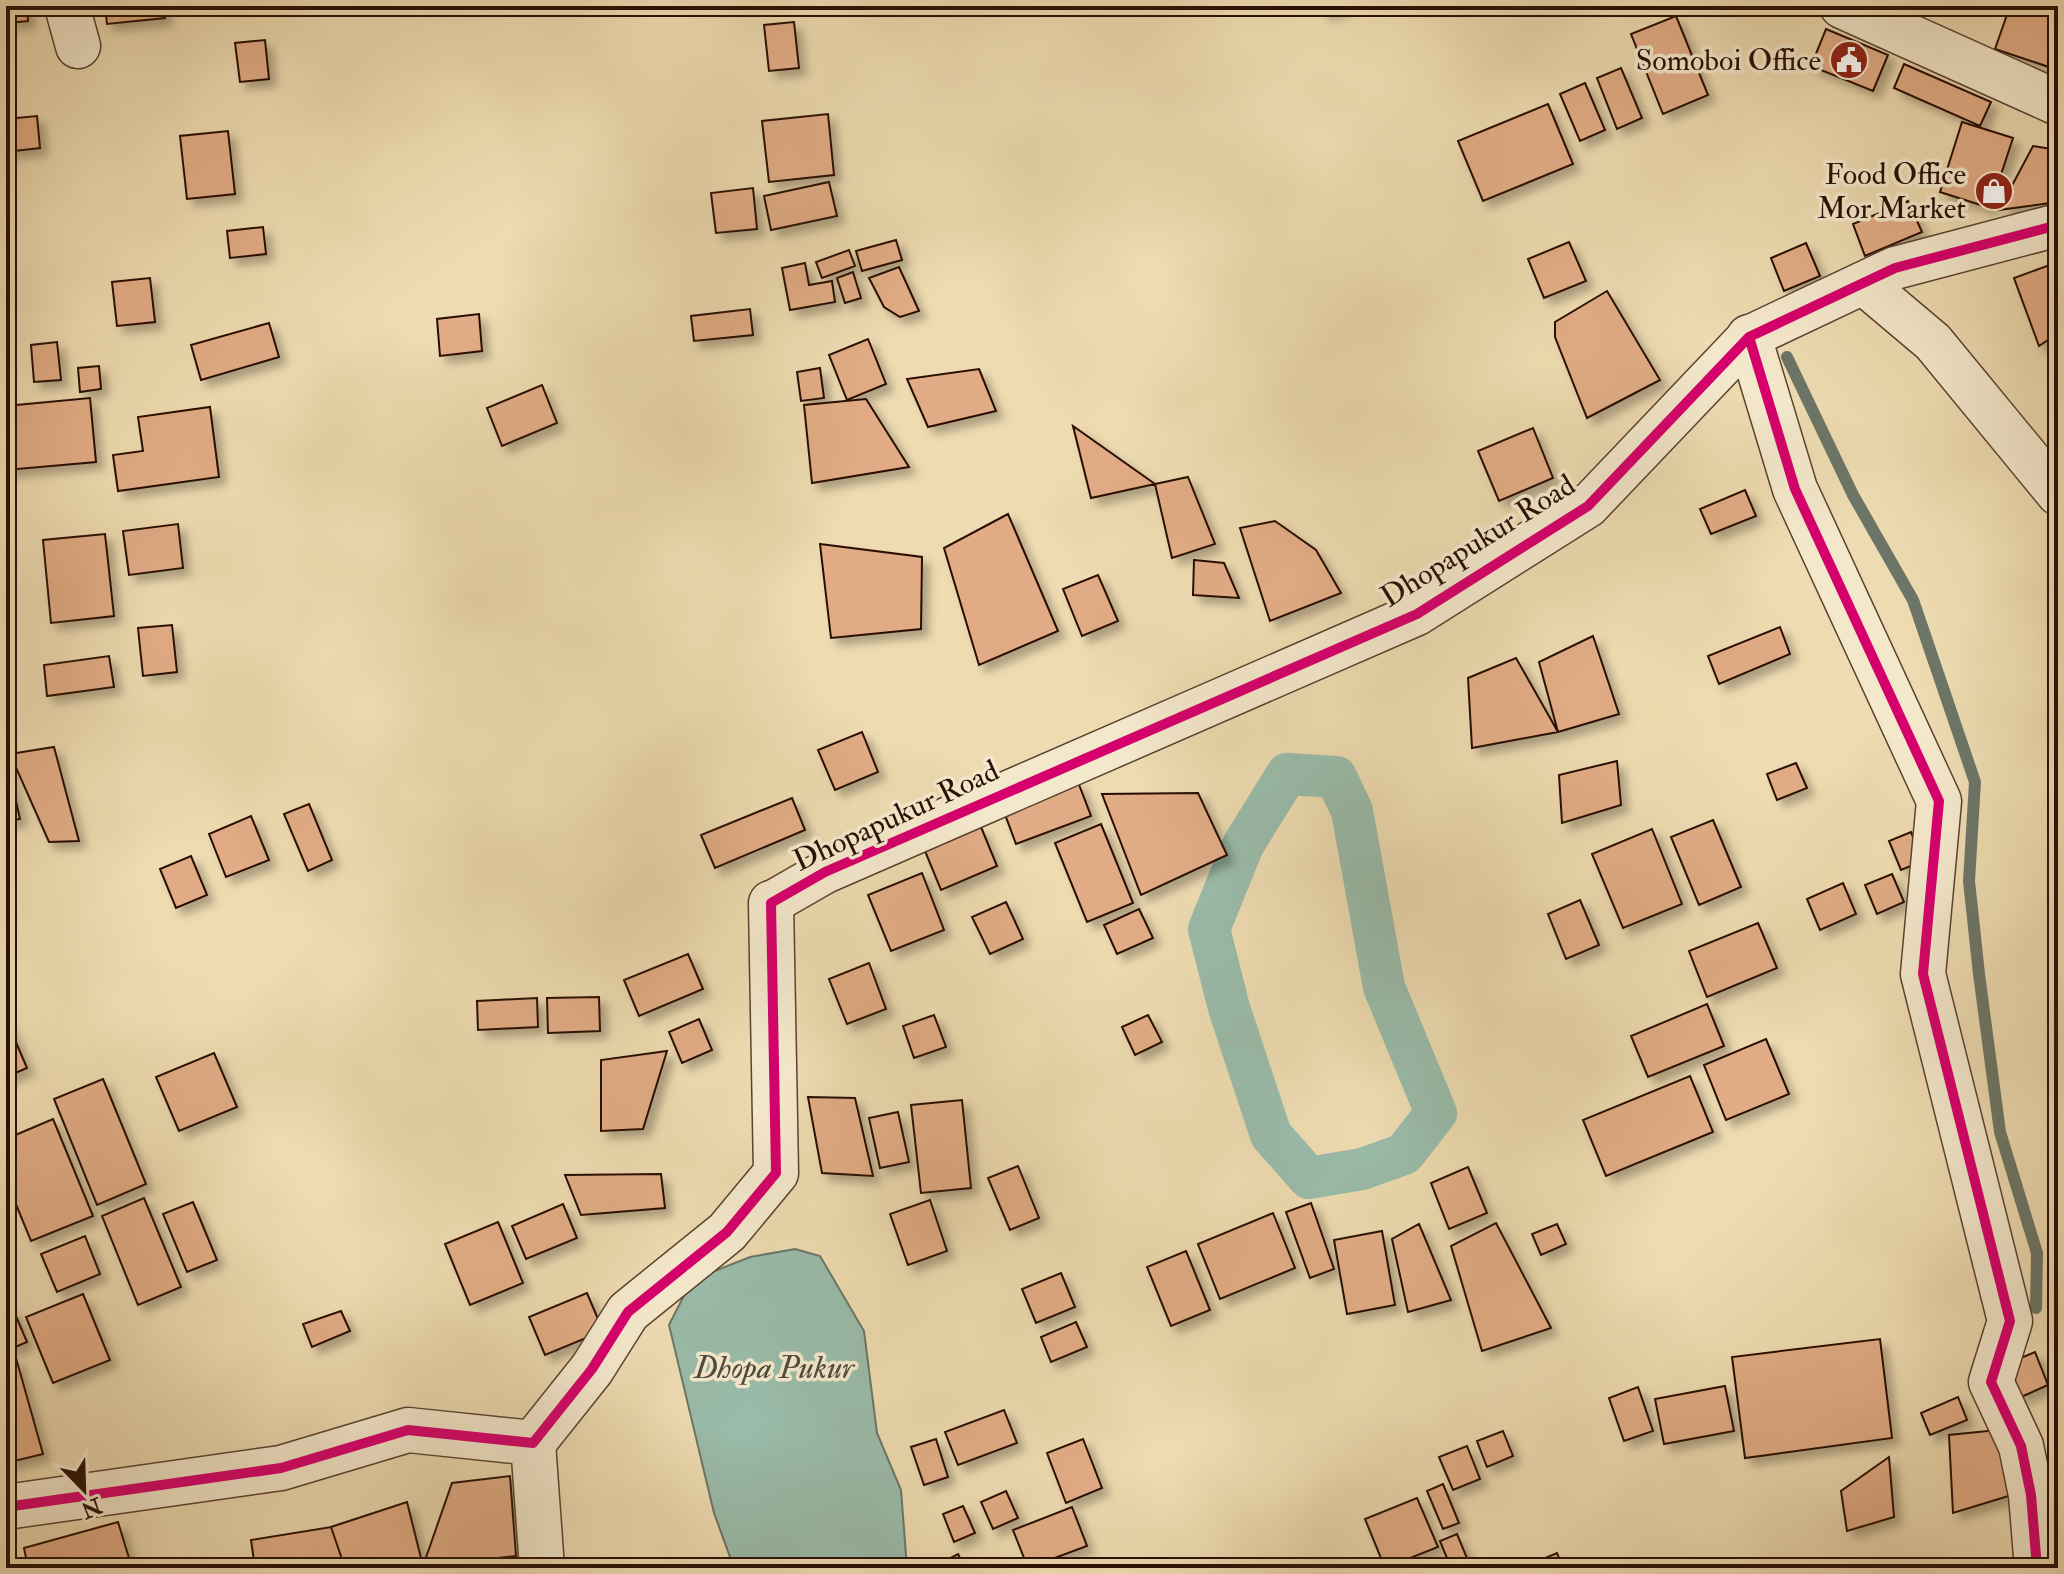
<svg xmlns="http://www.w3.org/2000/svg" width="2064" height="1574" font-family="'IM FELL Double Pica',serif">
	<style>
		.water { fill: #99bba9; stroke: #6c7667; stroke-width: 2 }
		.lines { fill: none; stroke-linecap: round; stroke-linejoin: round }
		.stream { stroke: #6c7667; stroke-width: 12 }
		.canal { stroke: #99bba9; stroke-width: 42 }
		.building { fill: #e1ac85; stroke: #290f05; stroke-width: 2; filter: url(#shadow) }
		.minor-casing { stroke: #5a4230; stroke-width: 45 }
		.tertiary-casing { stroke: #5a4230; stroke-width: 47 }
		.minor { stroke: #f4e8cc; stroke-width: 42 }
		.tertiary { stroke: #f4e8cc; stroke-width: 44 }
		.cycleway-casing { stroke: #f4e8cc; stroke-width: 15 }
		.cycleway { stroke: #d6006c; stroke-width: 10 }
		.labels { text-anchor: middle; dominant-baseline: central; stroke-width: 7; stroke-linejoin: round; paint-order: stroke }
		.poi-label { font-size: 30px; fill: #290f05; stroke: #f4e8cc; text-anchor: end }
		.street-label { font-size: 30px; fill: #290f05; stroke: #f4e8cc }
		.water-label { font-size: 32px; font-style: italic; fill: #504b3e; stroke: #f4e8cc }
	</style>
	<defs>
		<filter id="shadow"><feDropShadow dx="7" dy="7" stdDeviation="4" flood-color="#0004"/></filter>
	</defs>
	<rect width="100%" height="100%" fill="#eedbb1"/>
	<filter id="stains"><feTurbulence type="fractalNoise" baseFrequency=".0025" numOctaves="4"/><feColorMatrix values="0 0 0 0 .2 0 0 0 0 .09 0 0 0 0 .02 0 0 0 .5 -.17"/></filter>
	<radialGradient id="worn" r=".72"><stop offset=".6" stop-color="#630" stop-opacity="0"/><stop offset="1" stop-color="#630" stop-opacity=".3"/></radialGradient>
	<path class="water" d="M795 1249 820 1256 864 1331 877 1433 901 1490 907 1568H734L714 1513 669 1325 692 1280 750 1257Z"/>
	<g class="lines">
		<path class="stream" d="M1787 357 1853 495 1913 600 1975 782 1969 881 1979 974 2000 1132 2037 1253 2036 1308"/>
		<path class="canal" d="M1287 774 1336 777 1352 811 1384 987 1436 1113 1404 1154 1362 1169 1309 1178 1271 1135 1229 1008 1209 929 1243 845Z"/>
	</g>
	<path class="building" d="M6 6H27L28 21 8 23Z
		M105 6H164L165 18 107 24Z
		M1321 6H1346L1324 14Z
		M2010 6H2058V70L1995 49Z
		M1676 16 1708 95 1663 114 1631 34Z
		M794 22 799 68 769 71 764 25Z
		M1826 29 1888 55 1873 91 1811 66Z
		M265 40 269 79 240 82 235 43Z
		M1904 64 1991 102 1980 126 1894 88Z
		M1621 68 1642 118 1617 129 1597 78Z
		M1585 83 1605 130 1580 141 1560 94Z
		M1548 104 1573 164 1483 201 1458 141Z
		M828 114 834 175 769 182 762 121Z
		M37 116 40 148 6 152V119Z
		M1962 122 2013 138 1990 208 1940 192Z
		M228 131 235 194 187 199 180 136Z
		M2033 146 2058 150V202L1999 210Z
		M829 182 837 216 771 230 764 196Z
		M753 188 757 229 716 233 711 193Z
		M1908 201 1922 232 1865 256 1853 224Z
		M263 227 266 254 230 258 227 231Z
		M896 240 902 260 862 271 856 251Z
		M1569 242 1586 281 1544 298 1528 259Z
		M1806 243 1820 276 1784 291 1771 258Z
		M849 250 855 266 822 278 816 262Z
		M2058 262V333L2039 346 2014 278Z
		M805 263 809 285 832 281 835 302 790 310 782 268Z
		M899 267 919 311 900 317 884 307 869 278Z
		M853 272 861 298 845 303 837 278Z
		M150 278 155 322 117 326 112 282Z
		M1607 291 1660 380 1587 418 1555 337V322Z
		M750 309 753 335 694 341 691 316Z
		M479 314 482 351 440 356 437 319Z
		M269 323 279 357 201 380 191 345Z
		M868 339 886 384 847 400 829 355Z
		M57 342 61 380 34 382 31 345Z
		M99 366 101 389 80 392 78 368Z
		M820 368 824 398 801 401 797 372Z
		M979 369 996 411 928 427 907 379Z
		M542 385 557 423 502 446 487 408Z
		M90 398 96 462 6 470V406Z
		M866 399 909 467 812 483 804 405Z
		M210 407 219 477 118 491 113 455 143 451 138 417Z
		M1073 426 1155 484 1091 498Z
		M1533 428 1553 478 1499 501 1478 451Z
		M1188 477 1215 544 1172 558 1155 484Z
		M1745 490 1756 516 1711 534 1700 509Z
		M1008 514 1058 631 979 665 944 548Z
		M1275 521 1316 550 1341 593 1270 621 1240 528Z
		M178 524 183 568 129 575 123 531Z
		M105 534 114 616 51 623 43 540Z
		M820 544 922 557 921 629 831 638Z
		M1194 560 1224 563 1239 598 1193 595Z
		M1098 575 1118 621 1082 636 1063 589Z
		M172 625 177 672 143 676 138 628Z
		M1780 627 1790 654 1719 684 1708 656Z
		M1593 636 1619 714 1558 732 1539 662Z
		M109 656 114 687 47 696 44 665Z
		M1516 658 1558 732 1472 748 1468 678Z
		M862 732 878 772 835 790 818 750Z
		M54 747 79 841 49 842 10 754Z
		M1617 761 1621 805 1562 823 1559 775Z
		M1796 763 1807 788 1777 800 1767 774Z
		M6 764 8 765 20 819 6 821Z
		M1078 782 1091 816 1016 844 1003 809Z
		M1198 793 1227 855 1141 895 1102 794Z
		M792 798 805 830 715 868 701 835Z
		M309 804 332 860 308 871 284 814Z
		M251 816 269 860 226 877 209 834Z
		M1713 820 1741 887 1699 905 1671 837Z
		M1101 824 1133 903 1087 922 1055 843Z
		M981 827 997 866 941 890 925 851Z
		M1652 829 1682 904 1623 928 1592 854Z
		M1911 832 1923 861 1901 870 1889 841Z
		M191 856 207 895 176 908 160 869Z
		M922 873 944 930 891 951 868 895Z
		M1892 874 1904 902 1877 914 1865 885Z
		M1843 883 1856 914 1820 930 1807 899Z
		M1580 900 1599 945 1566 959 1548 914Z
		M1006 902 1023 939 990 954 972 917Z
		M1139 909 1153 938 1117 954 1104 925Z
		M1758 923 1777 968 1707 997 1689 951Z
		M688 954 703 989 639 1016 624 980Z
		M869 963 886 1009 847 1024 829 979Z
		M599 997 600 1031 548 1033 547 998Z
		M537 998 538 1027 478 1030 477 1001Z
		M1707 1004 1724 1046 1648 1077 1631 1036Z
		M934 1015 946 1047 914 1058 903 1026Z
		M1148 1015 1162 1042 1135 1055 1122 1027Z
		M6 1019 27 1068 6 1077Z
		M699 1019 712 1050 682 1063 669 1032Z
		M1766 1039 1789 1094 1726 1120 1704 1065Z
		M667 1051 643 1129 601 1131V1060Z
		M214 1053 237 1107 179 1131 156 1077Z
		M1690 1076 1713 1132 1606 1176 1583 1120Z
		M103 1079 146 1184 97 1205 54 1099Z
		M808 1097 855 1098 873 1176 822 1173Z
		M962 1100 971 1188 921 1193 911 1105Z
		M898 1112 909 1162 880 1168 869 1118Z
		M53 1119 93 1216 31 1241 6 1180V1139Z
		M1018 1166 1039 1218 1010 1230 988 1178Z
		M1468 1167 1487 1213 1449 1229 1431 1183Z
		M661 1174 665 1208 581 1215 565 1175Z
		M144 1198 181 1287 138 1305 102 1216Z
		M930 1200 947 1251 908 1265 890 1214Z
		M193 1202 217 1260 187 1272 163 1214Z
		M1311 1203 1334 1269 1310 1278 1286 1212Z
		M563 1204 577 1238 526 1259 512 1226Z
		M1273 1213 1295 1268 1220 1299 1198 1244Z
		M498 1222 523 1283 470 1305 445 1244Z
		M1496 1223 1551 1328 1482 1351 1451 1246Z
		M1419 1224 1451 1300 1408 1312 1392 1239Z
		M1557 1224 1566 1244 1541 1255 1532 1234Z
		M1382 1231 1395 1305 1347 1314 1334 1240Z
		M85 1236 100 1274 57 1292 41 1254Z
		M1186 1251 1210 1310 1171 1326 1147 1267Z
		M1061 1273 1075 1307 1036 1323 1022 1289Z
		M587 1293 603 1331 545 1355 529 1317Z
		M83 1294 110 1360 53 1383 26 1317Z
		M13 1309 27 1342 6 1351V1312Z
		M341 1311 350 1331 312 1347 303 1324Z
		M1076 1322 1087 1347 1051 1362 1041 1337Z
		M1880 1339 1892 1438 1745 1458 1732 1357Z
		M2035 1352 2048 1385 2019 1398 2006 1364Z
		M16 1358 43 1454 6 1463V1362Z
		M1725 1386 1734 1431 1664 1444 1655 1399Z
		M1638 1387 1653 1431 1624 1441 1609 1398Z
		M1958 1397 1967 1420 1930 1435 1921 1413Z
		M1004 1410 1017 1443 958 1465 945 1432Z
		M1997 1430 2015 1494 1953 1513 1949 1435Z
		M1503 1431 1513 1456 1487 1467 1477 1441Z
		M936 1439 948 1477 924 1485 911 1447Z
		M1083 1439 1102 1488 1066 1503 1047 1453Z
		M1467 1446 1480 1479 1453 1490 1439 1457Z
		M1889 1457 1894 1517 1847 1531 1841 1491Z
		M510 1476 516 1556 423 1566 452 1483Z
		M1443 1484 1459 1523 1443 1529 1427 1491Z
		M1006 1491 1018 1518 993 1529 981 1502Z
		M1417 1498 1438 1547 1385 1568 1365 1519Z
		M407 1502 423 1566 345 1568 331 1527Z
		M963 1506 975 1533 954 1542 943 1514Z
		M1072 1507 1087 1546 1028 1568 1013 1530Z
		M118 1522 132 1568H28L24 1548Z
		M331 1527 345 1568H255L251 1540Z
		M1457 1534 1469 1563 1451 1568 1440 1541Z
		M1557 1553 1563 1568H1521Z
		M958 1554 965 1568H931Z
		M1754 1559 1828 1563 1829 1568H1756Z"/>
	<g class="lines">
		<g class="minor-casing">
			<path id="minor" d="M1863 283 1933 342 2058 494
				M771 903 825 872 1417 614 1588 506 1749 337 1895 268 2058 225"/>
		</g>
		<g class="tertiary-casing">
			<path id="tertiary" d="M67 6 78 46
				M1842 6 2058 103
				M1749 337 1795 489 1939 801 1923 974 2010 1321 1991 1382 2021 1446 2031 1495 2037 1568
				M533 1443 542 1568
				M6 1507 281 1468 408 1430 533 1443 592 1369 628 1312 727 1232 776 1173 771 903"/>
		</g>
		<use href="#minor" class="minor"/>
		<use href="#tertiary" class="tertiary"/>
		<g class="cycleway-casing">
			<path id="cycleway" d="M1749 337 1795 489 1939 801 1923 974 2010 1321 1991 1382 2021 1446 2031 1495 2037 1568
				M6 1507 281 1468 408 1430 533 1443 592 1369 628 1312 727 1232 776 1173 771 903 825 872 1417 614 1588 506 1749 337 1895 268 2058 225"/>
		</g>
		<use href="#cycleway" class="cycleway"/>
	</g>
	<defs>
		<g id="civic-disc" transform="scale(2)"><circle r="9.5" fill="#8f2418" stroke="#f4e8cc"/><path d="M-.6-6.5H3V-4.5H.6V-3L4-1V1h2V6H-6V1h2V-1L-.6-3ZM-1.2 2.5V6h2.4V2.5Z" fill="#fff"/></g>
		<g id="shop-disc" transform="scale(2)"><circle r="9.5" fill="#8f2418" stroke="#f4e8cc"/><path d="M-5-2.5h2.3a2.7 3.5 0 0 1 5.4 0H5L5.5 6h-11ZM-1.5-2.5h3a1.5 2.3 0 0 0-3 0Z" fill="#fff"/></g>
	</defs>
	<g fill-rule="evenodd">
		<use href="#civic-disc" x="1849" y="60"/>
		<use href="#shop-disc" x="1994" y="191"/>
	</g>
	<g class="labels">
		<g class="poi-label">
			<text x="1821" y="60">Somoboi Office</text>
			<text x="1966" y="174">Food Office<tspan x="1966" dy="34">Mor Market</tspan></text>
		</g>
		<g class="street-label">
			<text transform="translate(1478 541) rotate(-32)">Dhopapukur Road</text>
			<text transform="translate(896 816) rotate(-25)">Dhopapukur Road</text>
		</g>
		<g class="water-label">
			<text x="774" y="1368">Dhopa Pukur</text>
		</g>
	</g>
	<rect width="2064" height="1574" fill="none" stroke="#eedbb1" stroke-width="32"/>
	<rect x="8" y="8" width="2048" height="1558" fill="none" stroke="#290f05" stroke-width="4"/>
	<rect x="16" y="16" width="2032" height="1542" fill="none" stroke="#290f05" stroke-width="2"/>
	<g transform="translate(84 1490) rotate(157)" stroke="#f4e8cc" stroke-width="6" paint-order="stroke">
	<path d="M0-6L14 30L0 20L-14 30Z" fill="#290f05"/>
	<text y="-12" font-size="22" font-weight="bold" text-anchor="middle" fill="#290f05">N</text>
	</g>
	<rect width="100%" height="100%" filter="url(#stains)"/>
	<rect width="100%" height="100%" fill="url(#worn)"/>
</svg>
